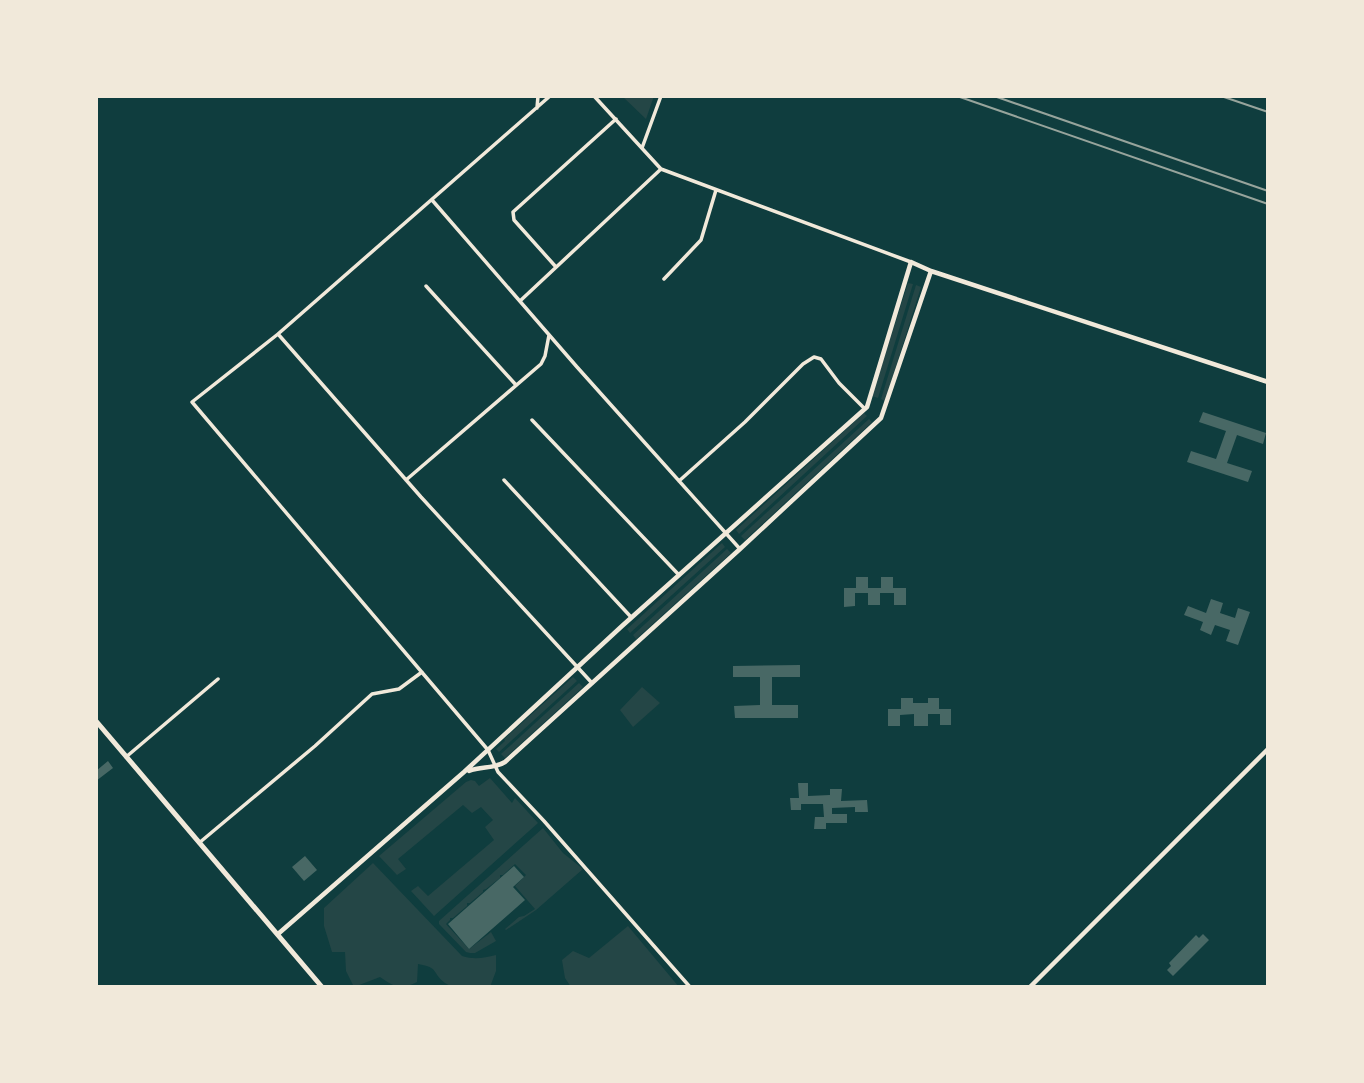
<svg xmlns="http://www.w3.org/2000/svg" width="1364" height="1083" font-family="'DejaVu Sans',sans-serif">
	<style>
		.green { fill: #244646 }
		.building { fill: #486865 }
		.lines { fill: none; stroke-linecap: round; stroke-linejoin: round }
		.minor { stroke: #f1e9da; stroke-width: 3.5 }
		.tertiary { stroke: #f1e9da; stroke-width: 4.5 }
		.secondary { stroke: #f1e9da; stroke-width: 4.5 }
		.trunk { stroke: #f1e9da; stroke-width: 5 }
		.rail { stroke: #97a49c; stroke-width: 2 }
	</style>
	<rect width="100%" height="100%" fill="#0f3d3e"/>
	<path class="green" d="M622 96H654L646 119Z
		M908 283 913 284 878 398 872 396Z
		M916 285 921 287 885 401 881 399Z
		M864 413 867 416 739 534 736 530Z
		M869 419 872 422 745 540 741 536Z
		M722 543 725 547 630 633 627 629Z
		M727 549 731 553 636 639 633 635Z
		M573 677 577 681 499 752 496 749 505 741 504 739Z
		M579 683 583 687 505 758 501 754Z
		M642 687 660 703 633 727 620 710Z
		M490 778 512 803 515 798 538 823 434 916 411 891 418 886 428 896 494 840 485 827 493 820 481 807 472 813 463 805 398 859 406 869 397 875 379 856 466 782 471 780 475 781 479 786Z
		M543 828 563 853 583 869 536 910 506 930 505 929 519 917 524 916 535 909 515 886 526 875 515 864 503 875H500V878L486 889 483 890V892L470 903H467V906L453 918H450V920L446 924 469 949 491 932 496 941 475 953H470L466 952 439 924V921Z
		M373 863 462 956C474 960 484 958 496 955V971L490 987C477 987 456 991 445 983 431 972 440 968 418 964L417 982C400 990 396 988 380 977L354 987 346 971 345 952H332L324 926V908Z
		M628 926 679 987H571L565 978 562 960 573 951 589 958Z"/>
	<path class="building" d="M1203 412 1266 433 1263 444 1237 435 1227 463 1252 471 1248 482 1187 462 1191 451 1216 459 1226 431 1199 422Z
		M856 577H868V588H881V577H893V588H906V605H894V593H880V605H868V593H855V606L844 607V588H856Z
		M1211 599 1223 603 1220 613 1235 618 1238 608 1250 612 1238 645 1226 641 1230 630 1215 625 1211 635 1200 630 1203 622 1184 615 1188 606 1206 613Z
		M800 665V677H772V705H798V718H735L734 706 760 705V677H733V666Z
		M901 698H913V703H928V698H939V709H951V725H940V714H928V726H914V714L900 715V726H888V709H901Z
		M108 761 113 768 96 781V771Z
		M798 783H808V796L830 795V789H842L841 801 867 800 868 812H855V807L832 808V814H847V823H826V829H814L815 817H824L823 804H801V810H791L790 798H799Z
		M305 856 317 870 304 881 292 867Z
		M514 866 524 877 513 887 525 900 469 949 448 924Z
		M1203 934 1209 940 1173 976 1167 970 1171 966 1169 963 1196 935 1199 938Z"/>
	<g class="lines">
		<path class="minor" d="M550 96 278 334 192 402 488 750 498 772 544 821 690 987
			M594 96 661 169 911 262
			M537 108 538 96
			M642 148 661 96
			M432 200 577 367 740 549
			M556 267 514 220 513 212 616 119
			M664 279 701 240 716 190
			M426 286 516 385
			M520 301 661 169
			M278 334 421 497 592 683
			M532 420 679 575
			M406 480 541 364 545 356 549 335
			M504 480 631 617
			M679 481 745 422 803 364 814 357 821 359 839 383 865 409
			M126 757 218 679
			M199 843 315 746 372 694 399 689 422 672"/>
		<path class="tertiary" d="M469 771C481 766 494 769 505 762L740 549 881 418 931 271
			M278 934 464 772 622 626 867 407 911 262 931 271 1268 382"/>
		<path class="secondary" d="M1030 987 1268 749"/>
		<path class="trunk" d="M96 721 322 987"/>
		<path class="rail" d="M957 96 1268 204
			M994 96 1268 191
			M1221 96 1268 112
			M1266 96 1268 97"/>
	</g>
	<rect width="1364" height="1083" fill="none" stroke="#f1e9da" stroke-width="196"/>
</svg>
